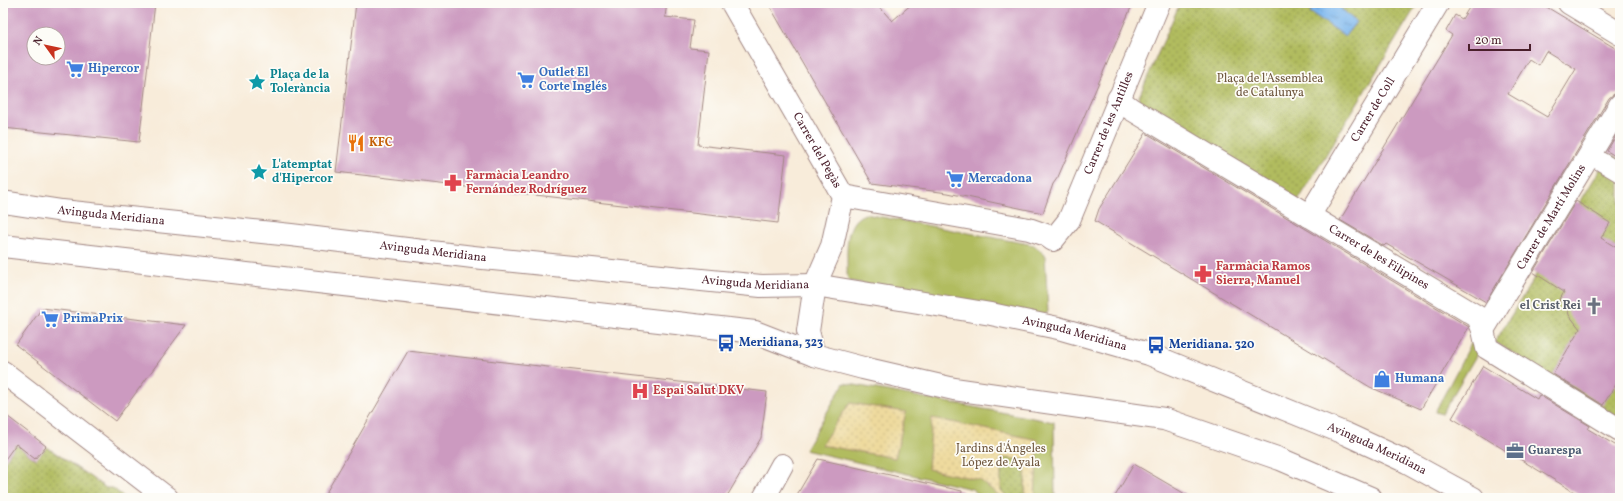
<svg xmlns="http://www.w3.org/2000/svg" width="1623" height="501" font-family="Vollkorn,serif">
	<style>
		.green { fill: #b1bc5e; stroke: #7e6e44 }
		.sand { fill: url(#sand-dots); stroke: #9c7c64 }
		.park { fill: url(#park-dots); stroke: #7e6e44 }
		.water { fill: url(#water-ripples); stroke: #646b8c }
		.building { fill: #cc9ac0; fill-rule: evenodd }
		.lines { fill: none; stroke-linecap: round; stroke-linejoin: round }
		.pedestrian-casing { stroke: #a18682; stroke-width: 20 }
		.minor-casing { stroke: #a18682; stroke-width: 24 }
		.primary-casing { stroke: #a18682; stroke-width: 24 }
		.pedestrian { stroke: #fff; stroke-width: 18 }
		.minor { stroke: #fff; stroke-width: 22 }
		.primary { stroke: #fff; stroke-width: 22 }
		.labels { text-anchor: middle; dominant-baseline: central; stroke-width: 3.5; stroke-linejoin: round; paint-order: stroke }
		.shop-label { font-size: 12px; font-weight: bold; fill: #366cbe; stroke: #fdfcf7; text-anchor: start }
		.culture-label { font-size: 12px; font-weight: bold; fill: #0d838f; stroke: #fdfcf7; text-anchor: start }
		.park-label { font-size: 12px; fill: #6e563d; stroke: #fdfcf7 }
		.street-label { font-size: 12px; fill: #4a1f2b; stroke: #fdfcf7 }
		.food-label { font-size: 12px; font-weight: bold; fill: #c56008; stroke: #fdfcf7; text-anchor: start }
		.health-label { font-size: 12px; font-weight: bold; fill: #be3a42; stroke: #fdfcf7; text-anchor: start }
		.worship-label { font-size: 12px; font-weight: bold; fill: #5b616d; stroke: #fdfcf7; text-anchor: end }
		.transit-label { font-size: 12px; font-weight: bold; fill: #164399; stroke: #fdfcf7; text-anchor: start }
		.service-label { font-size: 12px; font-weight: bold; fill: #4e5e75; stroke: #fdfcf7; text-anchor: start }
	</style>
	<defs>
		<pattern id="sand-dots" width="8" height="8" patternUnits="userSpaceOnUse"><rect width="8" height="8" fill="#eeda9e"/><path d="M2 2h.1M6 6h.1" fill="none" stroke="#cebb88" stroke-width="1.8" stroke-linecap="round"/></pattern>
		<pattern id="park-dots" width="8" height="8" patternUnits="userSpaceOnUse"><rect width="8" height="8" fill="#b1bc5e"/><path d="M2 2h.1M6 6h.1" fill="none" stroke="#92984e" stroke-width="1.8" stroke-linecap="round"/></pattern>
		<pattern id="water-ripples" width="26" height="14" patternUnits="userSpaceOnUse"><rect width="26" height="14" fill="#7db7ee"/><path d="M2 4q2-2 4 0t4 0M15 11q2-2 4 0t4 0" fill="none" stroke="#6894c1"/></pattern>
	</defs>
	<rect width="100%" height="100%" fill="#fdfcf7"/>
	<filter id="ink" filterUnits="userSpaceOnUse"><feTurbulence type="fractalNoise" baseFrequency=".025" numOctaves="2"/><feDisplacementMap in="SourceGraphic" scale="8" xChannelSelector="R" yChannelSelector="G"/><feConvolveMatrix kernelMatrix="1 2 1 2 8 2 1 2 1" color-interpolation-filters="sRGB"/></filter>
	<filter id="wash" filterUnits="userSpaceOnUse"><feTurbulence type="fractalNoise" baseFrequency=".012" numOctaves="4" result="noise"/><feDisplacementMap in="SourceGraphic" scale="16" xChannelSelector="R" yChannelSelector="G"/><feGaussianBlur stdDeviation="0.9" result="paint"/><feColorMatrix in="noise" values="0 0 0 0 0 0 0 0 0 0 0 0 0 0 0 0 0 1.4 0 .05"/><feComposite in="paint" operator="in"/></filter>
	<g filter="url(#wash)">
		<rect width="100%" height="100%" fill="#f8ecda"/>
		<path class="green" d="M865 214 1034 245 1045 255 1048 312 1043 316 849 281 847 276C848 255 842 222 865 214Z
			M1472 342 1477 354 1442 414 1435 412Z
			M844 383 1054 422 1055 498H983L972 489 805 450Z"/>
		<path class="sand" d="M850 403 906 412 895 458 821 445Z
			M932 418 1038 440 1035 498H1002L980 480 928 469Z"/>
		<path class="park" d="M1180 3H1418L1298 201 1141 106 1138 99Z
			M1610 153 1620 159V419L1495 342Z
			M16 445 36 460 47 447 106 488H113L125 498H3V464Z
			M1001 458 1025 460V498H1008L1001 490Z"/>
		<path class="water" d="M1316 3H1335L1356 22 1345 36 1310 12Z"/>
		<g id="blocks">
			<path class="building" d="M3 3H155L139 142 3 128ZM34 34H58V58H34Z
				M356 3H667L665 17 694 20 690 48 709 50 698 145 786 155 778 223 336 172Z
				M768 3H876L892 21 913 3H1133L1058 177 1053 184 1043 213 948 193 872 183Z
				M1472 3H1540L1620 51V93L1614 94 1609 98 1486 302 1386 244 1384 246 1340 220 1452 35 1446 31 1455 15 1462 19ZM1546 51 1576 69 1547 117 1508 94 1529 59 1538 65Z
				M1620 129V159L1607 151Z
				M1146 133 1469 327 1421 409 1370 387 1095 221 1099 209Z
				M1576 201 1610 223 1601 238 1620 250V378L1603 405 1553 374 1580 329 1569 315 1567 305 1559 301 1564 292 1533 272Z
				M42 308 186 325 115 421 16 345Z
				M408 351 767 392 761 438 726 498H323Z
				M1483 366 1537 399 1539 395 1590 426 1588 429 1620 448V498H1584L1452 418Z
				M3 413 46 446 35 459 16 444 3 462Z
				M818 459 962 491 961 498H795Z
				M1134 464 1192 498H1114Z"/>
		</g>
	</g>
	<g filter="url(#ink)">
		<use href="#blocks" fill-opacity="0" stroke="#a18682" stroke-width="1"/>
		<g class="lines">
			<g class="pedestrian-casing">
				<path id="pedestrian" d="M1590 155 1620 173"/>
			</g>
			<g class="minor-casing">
				<g id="minor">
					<path id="s1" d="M732 3 843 196 832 246 815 285 808 331 814 355"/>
					<path d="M1569 3 1620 34"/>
					<path id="s2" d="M1118 99 1131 109 1478 317 1483 330 1487 348 1620 430"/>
					<path id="s3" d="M843 196 1029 229 1046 235 1053 240 1069 220 1159 3"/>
					<path id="s4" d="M1309 216 1438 3"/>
					<path id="s5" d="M1483 330 1620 105"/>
					<path d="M3 372 167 498"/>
					<path d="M764 498 782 465"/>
				</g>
			</g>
			<g class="primary-casing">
				<g id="primary">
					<path id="s6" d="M3 202 62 211 291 235 473 257 761 286 815 285 991 314 1058 328 1149 354 1346 434 1407 462 1473 498"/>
					<path d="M3 246 755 332 814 355 863 368 954 389 1164 419 1280 459 1371 498"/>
				</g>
			</g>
			<use href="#pedestrian" class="pedestrian"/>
			<use href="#minor" class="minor"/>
			<use href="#primary" class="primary"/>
		</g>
	</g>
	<defs>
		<g id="supermarket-bare" transform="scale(1.38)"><path d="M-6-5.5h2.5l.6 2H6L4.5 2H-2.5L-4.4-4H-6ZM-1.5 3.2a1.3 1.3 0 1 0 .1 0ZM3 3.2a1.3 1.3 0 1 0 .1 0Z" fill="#3f7fe0" stroke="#fdfcf7" stroke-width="2.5" paint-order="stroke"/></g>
		<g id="sight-bare" transform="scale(1.38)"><path d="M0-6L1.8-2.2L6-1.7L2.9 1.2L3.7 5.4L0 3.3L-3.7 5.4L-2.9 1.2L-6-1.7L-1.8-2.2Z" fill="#0f9aa8" stroke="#fdfcf7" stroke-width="2.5" paint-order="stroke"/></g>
		<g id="restaurant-bare" transform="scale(1.38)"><path d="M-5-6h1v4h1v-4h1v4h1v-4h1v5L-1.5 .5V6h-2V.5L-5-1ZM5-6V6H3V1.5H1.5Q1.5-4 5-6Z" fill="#e8710a" stroke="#fdfcf7" stroke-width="2.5" paint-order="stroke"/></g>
		<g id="pharmacy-bare" transform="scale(1.38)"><path d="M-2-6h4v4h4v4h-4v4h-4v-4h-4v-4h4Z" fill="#e0444e" stroke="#fdfcf7" stroke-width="2.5" paint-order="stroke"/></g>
		<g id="church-bare" transform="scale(1.38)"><path d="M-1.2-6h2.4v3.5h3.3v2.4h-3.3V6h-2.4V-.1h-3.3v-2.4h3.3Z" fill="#6b7280" stroke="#fdfcf7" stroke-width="2.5" paint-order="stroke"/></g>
		<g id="bus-bare" transform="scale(1.38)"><path d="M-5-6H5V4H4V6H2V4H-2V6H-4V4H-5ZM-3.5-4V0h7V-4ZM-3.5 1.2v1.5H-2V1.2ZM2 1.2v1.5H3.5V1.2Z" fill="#1a4fb4" stroke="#fdfcf7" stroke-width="2.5" paint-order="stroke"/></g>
		<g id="shop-bare" transform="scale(1.38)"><path d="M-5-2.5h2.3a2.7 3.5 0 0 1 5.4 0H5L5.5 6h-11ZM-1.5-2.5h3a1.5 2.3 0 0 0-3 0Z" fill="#3f7fe0" stroke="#fdfcf7" stroke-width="2.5" paint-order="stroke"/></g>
		<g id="hospital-bare" transform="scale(1.38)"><path d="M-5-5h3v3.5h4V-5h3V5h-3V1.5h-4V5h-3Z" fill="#e0444e" stroke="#fdfcf7" stroke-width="2.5" paint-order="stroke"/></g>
		<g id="office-bare" transform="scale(1.38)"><path d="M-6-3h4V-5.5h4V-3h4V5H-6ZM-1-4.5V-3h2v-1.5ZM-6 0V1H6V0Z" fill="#5c6f8a" stroke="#fdfcf7" stroke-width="2.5" paint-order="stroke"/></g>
	</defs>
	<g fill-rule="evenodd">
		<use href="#supermarket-bare" x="75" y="69"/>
		<use href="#supermarket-bare" x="526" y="80"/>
		<use href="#sight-bare" x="257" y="82"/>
		<use href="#restaurant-bare" x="356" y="143"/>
		<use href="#sight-bare" x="259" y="172"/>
		<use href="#supermarket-bare" x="955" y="179"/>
		<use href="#pharmacy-bare" x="453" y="183"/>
		<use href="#pharmacy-bare" x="1203" y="274"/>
		<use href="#church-bare" x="1594" y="306"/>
		<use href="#supermarket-bare" x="50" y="319"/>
		<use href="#bus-bare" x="726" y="343"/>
		<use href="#bus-bare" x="1156" y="345"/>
		<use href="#shop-bare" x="1382" y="379"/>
		<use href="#hospital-bare" x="640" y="391"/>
		<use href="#office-bare" x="1515" y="451"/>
	</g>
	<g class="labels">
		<g class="shop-label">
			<text x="88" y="69">Hipercor</text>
			<text x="539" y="73">Outlet El<tspan x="539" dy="14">Corte Inglés</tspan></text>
			<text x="968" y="179">Mercadona</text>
			<text x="63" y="319">PrimaPrix</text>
			<text x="1395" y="379">Humana</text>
		</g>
		<g class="culture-label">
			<text x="270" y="75">Plaça de la<tspan x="270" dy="14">Tolerància</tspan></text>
			<text x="272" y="165">L'atemptat<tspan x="272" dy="14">d'Hipercor</tspan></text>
		</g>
		<g class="park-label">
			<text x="1270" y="79">Plaça de l'Assemblea<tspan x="1270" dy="14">de Catalunya</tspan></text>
			<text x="1001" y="449">Jardins d'Ángeles<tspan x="1001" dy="14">López de Ayala</tspan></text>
		</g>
		<g class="street-label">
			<text stroke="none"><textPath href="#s4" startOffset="124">Carrer de Coll</textPath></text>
			<text stroke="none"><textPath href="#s3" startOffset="346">Carrer de les Antilles</textPath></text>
			<text stroke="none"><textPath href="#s1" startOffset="170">Carrer del Pegàs</textPath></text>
			<text stroke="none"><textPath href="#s6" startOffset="109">Avinguda Meridiana</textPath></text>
			<text stroke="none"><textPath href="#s5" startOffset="132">Carrer de Martí Molins</textPath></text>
			<text stroke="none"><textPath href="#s6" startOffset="433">Avinguda Meridiana</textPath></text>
			<text stroke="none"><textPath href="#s2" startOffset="305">Carrer de les Filipines</textPath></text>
			<text stroke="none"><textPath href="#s6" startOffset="757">Avinguda Meridiana</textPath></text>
			<text stroke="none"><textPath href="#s6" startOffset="1081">Avinguda Meridiana</textPath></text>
			<text stroke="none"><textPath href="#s6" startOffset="1405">Avinguda Meridiana</textPath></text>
		</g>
		<g class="food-label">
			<text x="369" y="143">KFC</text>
		</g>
		<g class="health-label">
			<text x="466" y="176">Farmàcia Leandro<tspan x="466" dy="14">Fernández Rodríguez</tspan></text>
			<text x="1216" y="267">Farmàcia Ramos<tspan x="1216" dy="14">Sierra, Manuel</tspan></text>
			<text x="653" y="391">Espai Salut DKV</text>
		</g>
		<g class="worship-label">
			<text x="1581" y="306">el Crist Rei</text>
		</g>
		<g class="transit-label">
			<text x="739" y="343">Meridiana, 323</text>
			<text x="1169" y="345">Meridiana. 320</text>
		</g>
		<g class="service-label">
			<text x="1528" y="451">Guarespa</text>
		</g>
	</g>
	<rect width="1623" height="501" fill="none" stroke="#fdfcf7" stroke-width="16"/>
	<g transform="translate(46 46) rotate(303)"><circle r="19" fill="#fdfcf7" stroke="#b5a4a5"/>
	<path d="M0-3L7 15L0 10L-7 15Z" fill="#c8321e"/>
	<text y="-6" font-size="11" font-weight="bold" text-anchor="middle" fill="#4a1f2b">N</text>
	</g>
	<path d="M1469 44v6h61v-6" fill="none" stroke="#4a1f2b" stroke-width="2"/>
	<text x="1475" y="44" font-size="12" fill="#4a1f2b" stroke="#fdfcf7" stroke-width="3" paint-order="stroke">20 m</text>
</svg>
